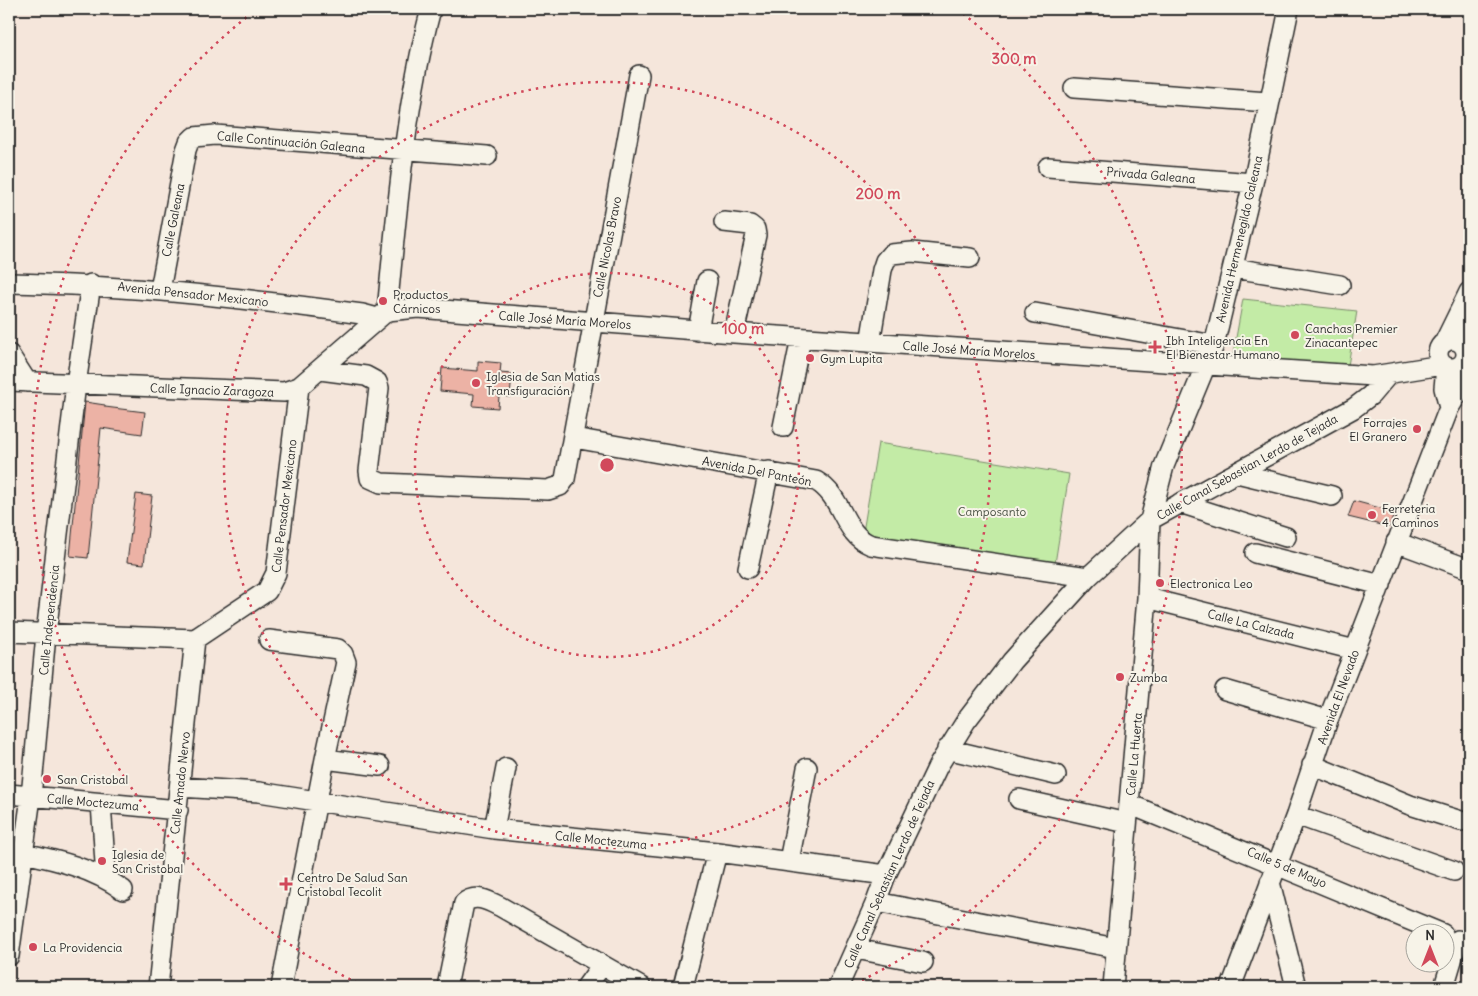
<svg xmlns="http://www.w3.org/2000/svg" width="1478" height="996" font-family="Delius,sans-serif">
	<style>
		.green { fill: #c3eba6; stroke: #778b68 }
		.building { fill: #ecb2a5; stroke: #2b2b2b }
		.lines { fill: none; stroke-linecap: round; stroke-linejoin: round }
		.minor-casing { stroke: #2b2b2b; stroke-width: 22 }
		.minor { stroke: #f7f3e8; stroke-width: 19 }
		.ring { fill: none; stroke: #d1495b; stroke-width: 2.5; stroke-dasharray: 2.5 5 }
		.poi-dot { fill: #d1495b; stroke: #f7f3e8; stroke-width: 2 }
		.labels { text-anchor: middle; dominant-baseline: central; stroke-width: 4; stroke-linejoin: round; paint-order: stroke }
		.street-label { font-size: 12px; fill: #2b2b2b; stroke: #f7f3e8 }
		.poi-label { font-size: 12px; fill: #2b2b2b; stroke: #f7f3e8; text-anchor: start }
		.park-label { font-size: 12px; fill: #495144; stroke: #f7f3e8 }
		.centre { fill: #d1495b; stroke: #f7f3e8; stroke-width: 2.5 }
		.ring-label { font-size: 15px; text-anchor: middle; font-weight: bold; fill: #d1495b; stroke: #f7f3e8; stroke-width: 4; stroke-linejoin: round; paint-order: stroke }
	</style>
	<rect width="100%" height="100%" fill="#f5e6db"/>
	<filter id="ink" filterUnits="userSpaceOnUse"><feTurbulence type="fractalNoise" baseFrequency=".02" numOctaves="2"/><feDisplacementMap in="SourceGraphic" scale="10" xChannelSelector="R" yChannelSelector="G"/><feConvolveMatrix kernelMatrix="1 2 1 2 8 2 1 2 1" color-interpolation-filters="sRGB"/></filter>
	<g filter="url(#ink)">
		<path class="green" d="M1243 299 1357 311 1347 372 1232 360Z
			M878 443 1069 474 1054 570 862 538Z"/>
		<path class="building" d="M478 361 501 363 500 373 512 374 510 397 499 396 498 408 473 406 474 394 440 391 442 368 478 371Z
			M85 402 105 405V407L145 412 142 434 101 428 88 558 70 556Z
			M136 494 152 496 144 564 127 562Z
			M1354 501 1395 512 1389 527 1348 517Z"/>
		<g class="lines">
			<g class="minor-casing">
				<path id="minor" d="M1074 88 1268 102
					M1048 167 1253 183
					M724 222 750 225 755 229 756 235 734 333
					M1233 268 1340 285
					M9 283C127 285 244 298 362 314L377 318
					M160 290 186 150 189 142 194 137 215 135 487 156
					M387 311C397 210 405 107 431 9
					M1035 313 1214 345
					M698 331 707 281
					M1438 354a14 14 0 1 1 28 0a14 14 0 1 1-28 0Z
					M870 343 882 270 885 261 891 254 912 252 970 258
					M1444 343 1469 292
					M1465 348 1469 323
					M9 354 27 382
					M1446 367 1444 388 1449 408
					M320 370 366 376 377 382 379 388 369 471 370 478 381 483 548 490 560 486 565 479 639 75
					M9 381 284 392 299 387 387 311 418 308 734 333 1373 376 1442 365
					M783 427 801 338
					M574 438 816 481C844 497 842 534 871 545L1088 577
					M1237 473 1332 496
					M1180 503 1286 537
					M1396 542 1469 569
					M1255 553 1381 585
					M748 568 769 471
					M1147 598 1355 650
					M9 632 195 639 267 591 276 573 299 387
					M269 640 338 649 343 654 346 662 325 759 281 987
					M1225 690 1328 720
					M947 749 1056 775
					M325 759 380 766
					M1312 765 1410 805 1461 821
					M180 787 259 792 494 829 717 852 886 875
					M9 794 178 810
					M1019 799 1127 823
					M101 803 106 878
					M1129 804 1443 934
					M1296 815 1454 871
					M494 829 506 768
					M23 853C58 860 94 869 123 890
					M789 861 807 768
					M1270 882 1296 987
					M876 902 1116 948
					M856 949 923 962
					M9 956 31 797 46 634 76 384 91 284
					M158 987 195 639
					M447 987 464 903C475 893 489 901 501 907L641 987
					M586 987 602 965
					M683 987 717 852
					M838 987 876 902 886 875 938 766 966 721 1012 661 1088 577 1150 520 1354 408 1371 395 1388 375
					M1113 987 1147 598 1150 520 1164 466 1214 345 1253 183 1289 9
					M1231 987 1296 815 1328 720 1449 408 1458 393 1463 364
					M1444 987 1458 940"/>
			</g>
			<use href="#minor" class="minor"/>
		</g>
	</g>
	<g class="ring">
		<circle cx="607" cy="465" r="192"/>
		<circle cx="607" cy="465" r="383"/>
		<path d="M364 986A575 575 0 0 1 257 9M957 9A575 575 0 0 1 850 986"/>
	</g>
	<g class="poi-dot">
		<circle cx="383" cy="301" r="5"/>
		<circle cx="1295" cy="335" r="5"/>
		<path d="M1152.5 339.5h5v5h5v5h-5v5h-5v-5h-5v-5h5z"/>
		<circle cx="810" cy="358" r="5"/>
		<circle cx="476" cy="383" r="5"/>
		<circle cx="1417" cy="429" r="5"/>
		<circle cx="1372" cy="515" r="5"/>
		<circle cx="1160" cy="583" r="5"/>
		<circle cx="1120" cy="677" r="5"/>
		<circle cx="47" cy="779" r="5"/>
		<circle cx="102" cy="861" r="5"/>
		<path d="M283.5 876.5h5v5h5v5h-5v5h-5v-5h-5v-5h5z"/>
		<circle cx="33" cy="947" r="5"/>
	</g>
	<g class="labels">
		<g class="street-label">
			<text transform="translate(291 142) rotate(5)">Calle Continuación Galeana</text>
			<text transform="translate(1151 175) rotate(5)">Privada Galeana</text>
			<text transform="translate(173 220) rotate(-79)">Calle Galeana</text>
			<text transform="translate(1239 239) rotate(-77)">Avenida Hermenegildo Galeana</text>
			<text transform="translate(607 247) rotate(-79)">Calle Nicolas Bravo</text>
			<text transform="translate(193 294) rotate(6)">Avenida Pensador Mexicano</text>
			<text transform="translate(565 320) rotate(4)">Calle José María Morelos</text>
			<text transform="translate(969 350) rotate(4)">Calle José María Morelos</text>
			<text transform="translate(212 390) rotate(2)">Calle Ignacio Zaragoza</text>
			<text transform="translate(1247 467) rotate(-29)">Calle Canal Sebastian Lerdo de Tejada</text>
			<text transform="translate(757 471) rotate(11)">Avenida Del Panteón</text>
			<text transform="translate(284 506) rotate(-83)">Calle Pensador Mexicano</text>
			<text transform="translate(49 620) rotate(-84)">Calle Independencia</text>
			<text transform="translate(1251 624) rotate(14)">Calle La Calzada</text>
			<text transform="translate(1338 697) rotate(-70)">Avenida El Nevado</text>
			<text transform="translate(1134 754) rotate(-85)">Calle La Huerta</text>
			<text transform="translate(180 783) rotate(-84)">Calle Amado Nervo</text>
			<text transform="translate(93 802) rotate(5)">Calle Moctezuma</text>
			<text transform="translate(601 840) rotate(6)">Calle Moctezuma</text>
			<text transform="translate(1287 867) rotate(23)">Calle 5 de Mayo</text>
			<text transform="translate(889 874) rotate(-66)">Calle Canal Sebastian Lerdo de Tejada</text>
		</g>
		<g class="poi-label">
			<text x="393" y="294">Productos<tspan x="393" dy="14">Cárnicos</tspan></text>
			<text x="1305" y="328">Canchas Premier<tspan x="1305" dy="14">Zinacantepec</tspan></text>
			<text x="1166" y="340">Ibh Inteligencia En<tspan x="1166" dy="14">El Bienestar Humano</tspan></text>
			<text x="820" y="358">Gym Lupita</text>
			<text x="486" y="376">Iglesia de San Matias<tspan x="486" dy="14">Transfiguración</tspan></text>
			<text x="1407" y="422" text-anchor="end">Forrajes<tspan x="1407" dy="14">El Granero</tspan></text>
			<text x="1382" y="508">Ferreteria<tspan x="1382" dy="14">4 Caminos</tspan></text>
			<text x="1170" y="583">Electronica Leo</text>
			<text x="1130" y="677">Zumba</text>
			<text x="57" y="779">San Cristobal</text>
			<text x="112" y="854">Iglesia de<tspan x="112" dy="14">San Cristobal</tspan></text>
			<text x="297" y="877">Centro De Salud San<tspan x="297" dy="14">Cristobal Tecolit</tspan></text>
			<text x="43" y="947">La Providencia</text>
		</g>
		<g class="park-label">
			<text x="992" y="511">Camposanto</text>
		</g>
	</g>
	<circle cx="607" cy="465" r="8" class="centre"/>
	<g class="ring-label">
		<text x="1014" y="64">300 m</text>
		<text x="878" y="199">200 m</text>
		<text x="743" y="334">100 m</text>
	</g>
	<rect width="1478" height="996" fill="none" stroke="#f7f3e8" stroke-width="30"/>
	<rect x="15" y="15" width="1448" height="966" fill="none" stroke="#2b2b2b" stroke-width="2" filter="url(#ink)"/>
	<g transform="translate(1430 948)"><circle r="24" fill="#f7f3e8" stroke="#a5a39c"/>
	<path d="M0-4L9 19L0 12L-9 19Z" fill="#d1495b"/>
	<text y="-8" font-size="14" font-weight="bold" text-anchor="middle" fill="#2b2b2b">N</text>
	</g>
</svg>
